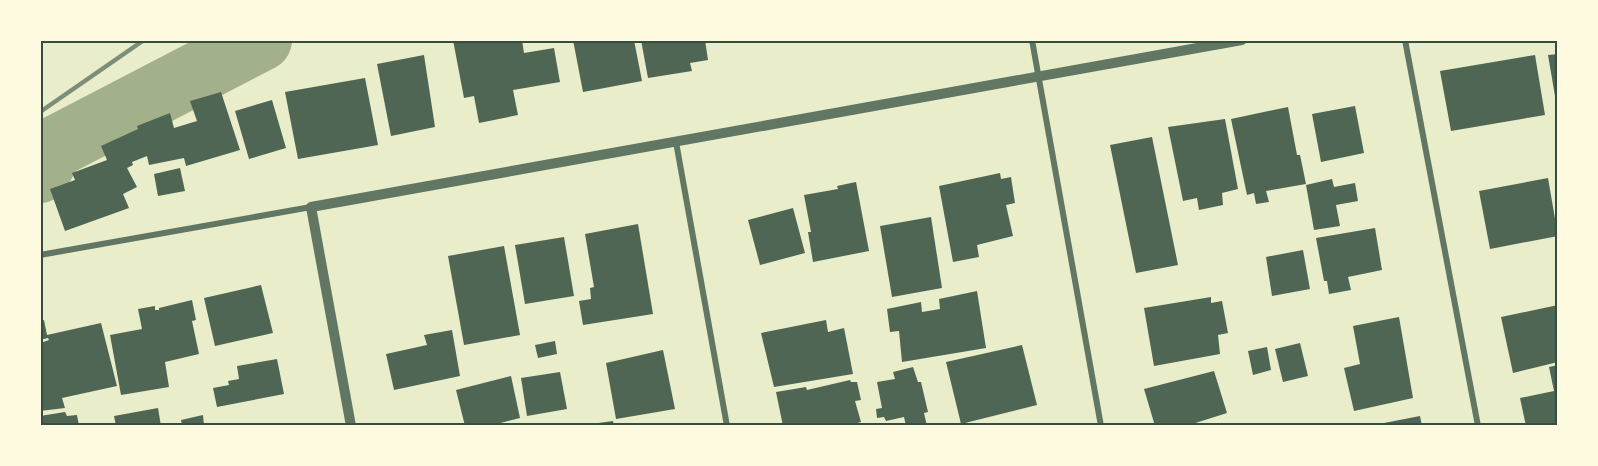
<svg xmlns="http://www.w3.org/2000/svg" width="1598" height="466" font-family="Poppins,sans-serif">
	<style>
		.lines { fill: none; stroke-linecap: round; stroke-linejoin: round }
		.river { stroke: #a3b18a; stroke-width: 62 }
		.building { fill: #4f6655 }
		.minor { stroke: #617663; stroke-width: 6 }
		.tertiary { stroke: #617663; stroke-width: 10 }
		.rail { stroke: #7c8e77; stroke-width: 4.5 }
		.neatline { fill: none; stroke: #344e41; stroke-width: 2 }
	</style>
	<rect width="100%" height="100%" fill="#e9edc9"/>
	<g class="lines">
		<path class="river" d="M40 172 53 148 261 40"/>
	</g>
	<path class="building" d="M453 40H522L524 53 554 48 560 82 513 90 518 115 479 123 474 96 464 98Z
		M573 40H634L642 81 583 92Z
		M641 40H705L708 60 690 63 692 71 648 78Z
		M1558 54V101L1556 102 1548 55Z
		M424 55 435 127 391 136 377 64Z
		M1535 55 1545 115 1451 131 1440 71Z
		M365 78 378 145 298 159 285 92Z
		M221 92 240 150 186 166 184 158 149 165 147 156 132 162 133 165 127 168 137 187 123 194 129 208 65 231 50 189 75 180 72 173 107 160 101 146 138 129 137 126 170 113 174 128 197 121 190 101Z
		M272 100 286 148 249 159 235 111Z
		M1355 106 1364 153 1321 162 1312 114Z
		M1288 107 1297 155H1300L1306 184 1266 191 1269 202 1256 204 1254 193 1247 195 1231 119Z
		M1225 119 1238 189 1222 193 1223 205 1199 210 1197 198 1183 201 1168 127Z
		M1152 137 1178 265 1136 273 1110 145Z
		M180 168 185 191 158 196 154 174Z
		M1000 173 1001 179 1011 177 1015 203 1006 205 1013 236 977 245 979 257 953 262 939 186Z
		M1548 178 1558 236 1490 249 1479 191Z
		M1332 179 1334 187 1355 183 1358 201 1336 205 1340 226 1314 230 1306 185Z
		M856 182 869 251 813 262 808 232H811L804 195 838 189 837 186Z
		M793 208 805 253 760 265 748 220Z
		M931 217 942 288 892 297 880 226Z
		M638 224 653 314 583 325 579 301 591 299 590 288 594 287 585 234Z
		M1375 228 1382 270 1348 277 1351 290 1329 294 1327 281H1324L1316 238Z
		M564 237 574 296 525 304 515 245Z
		M504 246 520 335 464 345 448 256Z
		M1303 250 1310 289 1272 296 1266 257Z
		M261 285 273 333 215 346 204 298Z
		M977 291 986 348 902 362 899 331 890 332 887 309 921 302 922 312 940 309 939 299Z
		M1211 297V303L1222 301 1228 333 1218 335 1220 354 1154 366 1144 308Z
		M192 300 196 320 192 321 199 354 165 362 169 387 121 395 110 335 142 329 138 309 155 306V310H159V308Z
		M1558 305V362L1513 373 1501 317Z
		M1399 317 1413 398 1354 411 1344 368 1360 364 1353 326Z
		M44 320 47 335 101 323 117 386 62 398 65 408 40 411V343L49 340 48 338 40 340V321Z
		M826 320 828 332 844 328 853 374 774 387 761 333Z
		M452 330 460 376 394 390 386 354 427 345 424 335Z
		M555 341 557 354 538 358 535 345Z
		M1300 343 1308 376 1283 382 1275 349Z
		M1022 345 1037 405 961 424 946 362Z
		M1267 347 1271 370 1253 375 1248 351Z
		M663 350 675 409 616 419 606 363Z
		M277 359 284 394 217 407 213 388 229 385 228 381 239 379 237 366Z
		M1558 365V426H1526L1520 398 1554 391 1549 367Z
		M913 367 918 382H921L928 412 924 413 927 426H906L904 417 886 421 884 417 877 418 876 409 882 408 877 382 895 379 893 372Z
		M1214 371 1227 413 1186 426H1155L1144 389Z
		M560 372 567 409 527 416 521 378Z
		M511 376 520 418 489 426H465L456 390Z
		M850 380 851 382H857L861 400 855 401 861 422 846 426H783L776 392 806 387 807 390Z
		M158 408 161 426H116L114 416Z
		M65 412 67 416 77 415 79 426H40V416Z
		M203 415 204 426H182L181 420Z
		M1420 416 1422 426H1384V423Z
		M613 421 614 426H591V424Z"/>
	<g class="lines">
		<path class="minor" d="M1032 40 1101 426
			M1405 40 1478 426
			M676 142 727 426
			M40 255 311 207"/>
		<path class="tertiary" d="M351 426 311 207 1242 40"/>
		<path class="rail" d="M40 112 144 40"/>
	</g>
	<rect width="1598" height="466" fill="none" stroke="#fefae0" stroke-width="84"/>
	<rect x="42" y="42" width="1514" height="382" class="neatline"/>
</svg>
